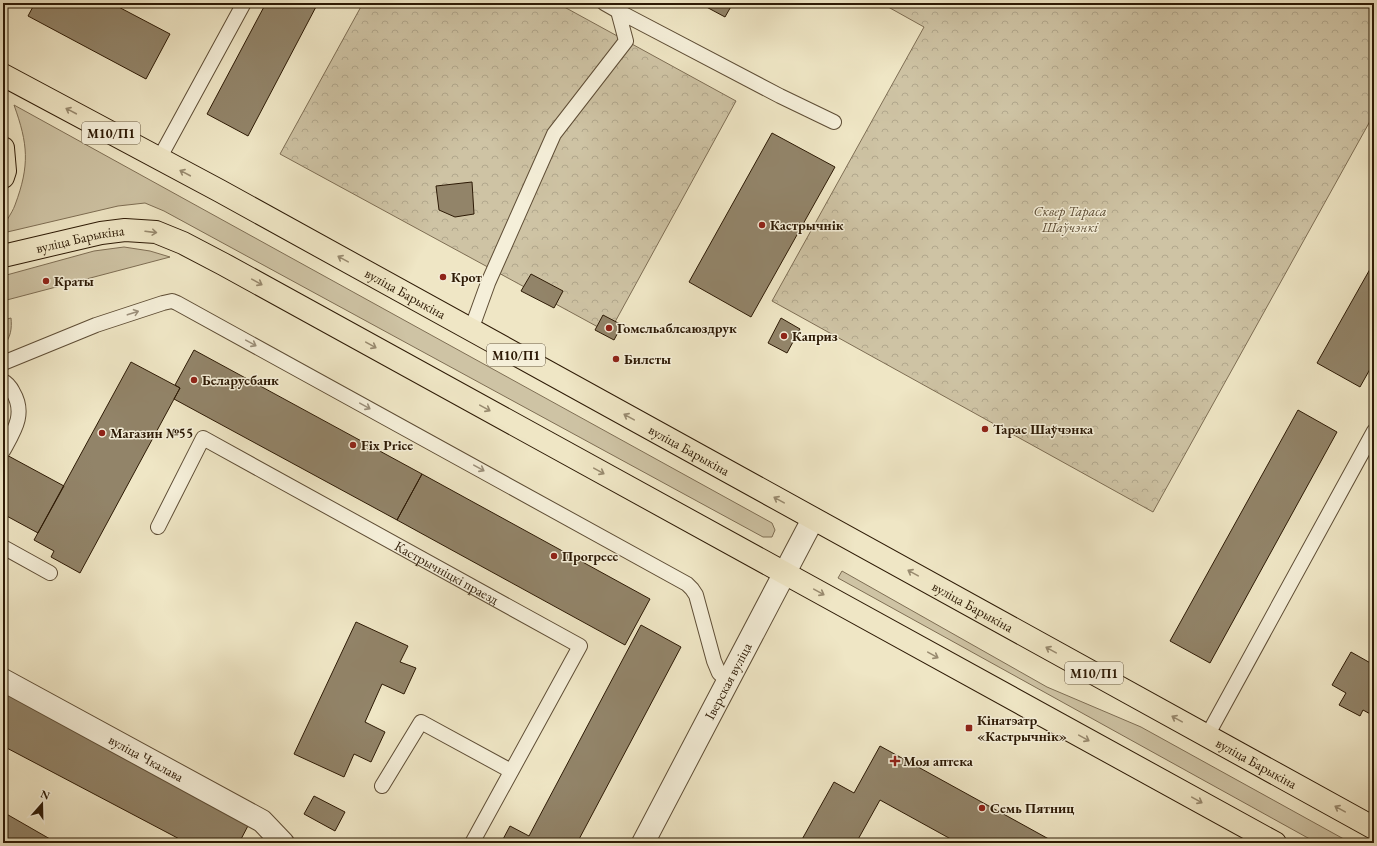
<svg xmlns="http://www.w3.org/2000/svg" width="1377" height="846" font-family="'EB Garamond',serif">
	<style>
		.grass { fill: #cec3a4; stroke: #7e6e54 }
		.forest { fill: url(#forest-crowns); stroke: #7e6e54 }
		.building { fill: #928469; stroke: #2d1a05 }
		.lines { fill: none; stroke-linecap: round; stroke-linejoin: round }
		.lane-casing { stroke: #5e4d35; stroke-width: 16 }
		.street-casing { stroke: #5e4d35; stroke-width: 24 }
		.primary-casing { stroke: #2d1a05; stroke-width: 24 }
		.lane { stroke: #f5efd9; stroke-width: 14 }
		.street { stroke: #f5efd9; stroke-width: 22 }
		.primary { stroke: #efe6c5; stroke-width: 22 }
		.oneway { stroke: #988a6f }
		.oneway2 { stroke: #9b8f7a }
		.poi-dot { fill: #8f2418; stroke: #f5efd9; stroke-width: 1.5 }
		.labels { text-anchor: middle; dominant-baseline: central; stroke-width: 3; stroke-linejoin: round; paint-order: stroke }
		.shield { fill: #f5efd9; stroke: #695a45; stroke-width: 1 }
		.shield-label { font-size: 13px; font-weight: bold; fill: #2d1a05 }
		.park-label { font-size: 14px; font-style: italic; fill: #5d4d35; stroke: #f5efd9 }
		.poi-label { font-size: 14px; font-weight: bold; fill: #2d1a05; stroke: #f5efd9; text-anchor: start }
		.street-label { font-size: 14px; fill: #2d1a05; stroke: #f5efd9 }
	</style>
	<defs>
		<pattern id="forest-crowns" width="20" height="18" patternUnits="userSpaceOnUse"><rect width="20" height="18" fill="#cec3a4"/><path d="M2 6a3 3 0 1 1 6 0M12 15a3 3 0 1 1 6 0" fill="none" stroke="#b1a78c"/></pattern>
	</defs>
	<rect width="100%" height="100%" fill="#efe6c5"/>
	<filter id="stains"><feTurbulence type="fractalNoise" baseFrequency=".005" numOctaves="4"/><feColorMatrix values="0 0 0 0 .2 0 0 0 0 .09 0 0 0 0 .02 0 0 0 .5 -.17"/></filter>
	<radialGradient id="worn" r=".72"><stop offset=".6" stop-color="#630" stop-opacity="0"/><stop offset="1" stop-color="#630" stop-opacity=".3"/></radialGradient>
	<path class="grass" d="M14 105 772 523 775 530 772 537H763L164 211 145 203 118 206 3 233C3 223 12 214 15 205 30 165 28 144 14 105Z
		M124 247 150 251 170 257 3 301V276L94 251Z
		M11 318C12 328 11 338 3 346V320Z
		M842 571 1047 687 1141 727 1351 843H1317L838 578Z"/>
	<path class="forest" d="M363 3H557L736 101 609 333 280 154Z
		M881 3H1374V114L1153 512 772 301 924 27Z"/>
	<path class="building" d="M35 3H111L170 34 146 79 28 16Z
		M266 3H318L248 136 207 114Z
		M699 3H733L725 17Z
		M772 133 835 167 751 317 689 282Z
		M472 182 474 214 455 217 439 210 436 186Z
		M1374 262V362L1360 387 1317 363Z
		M531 274 563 291 554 308 521 291Z
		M603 315 622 325 614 340 595 330Z
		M781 318 800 329 787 353 768 343Z
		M194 350 422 474 397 520 174 399 180 388 175 385Z
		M131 362 180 388 80 573 51 557 54 551 34 540Z
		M1298 410 1337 432 1210 663 1170 641Z
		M3 453 64 486 38 533 3 514Z
		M422 474 650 599 625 645 397 520Z
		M356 622 408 646 400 662 416 668 404 694 382 684 365 722 385 732 371 762 354 754 344 777 294 754Z
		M641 625 681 647 577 843H501L510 826 529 836Z
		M1351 652 1374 665V716L1363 710 1360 716 1339 705 1346 693 1332 685Z
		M3 692 250 822 239 843H187L3 746Z
		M880 746 1056 843H958L880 800 856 843H800L834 782 854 793Z
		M314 796 345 812 335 831 304 814Z
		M3 812 57 843H15L3 836Z"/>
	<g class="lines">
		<g class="lane-casing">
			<g id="lane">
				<path d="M604 3 618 11"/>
				<path d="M159 159 244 3"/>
				<path d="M471 330 488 283 554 134 626 41 618 11 780 96 834 122"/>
				<path d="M3 363 96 325 163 303 172 301 177 303 687 584 692 589 696 595 714 661 719 673 728 681"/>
				<path d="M3 381C7 383 11 388 13 392 26 414 14 431 3 451"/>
				<path id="s1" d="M158 527 203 438 580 646 472 843"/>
				<path d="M3 547 50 573"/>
				<path d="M1207 736 1374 431"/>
				<path d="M382 786 421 722 511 771"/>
			</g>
		</g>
		<g class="street-casing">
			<g id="street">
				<path id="s2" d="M3 680 262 821 283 843"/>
				<path id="s3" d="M643 843 813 519"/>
			</g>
		</g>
		<g class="primary-casing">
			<g id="primary">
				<path id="s4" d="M3 75 220 191 1374 828"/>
				<path d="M3 148 5 171 3 177"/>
				<path id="s5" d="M3 256 101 233 125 230 156 232 183 243 223 264 1275 843"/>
			</g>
		</g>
		<use href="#lane" class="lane"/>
		<use href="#street" class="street"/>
		<use href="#primary" class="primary"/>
	</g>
	<defs><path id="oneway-shaft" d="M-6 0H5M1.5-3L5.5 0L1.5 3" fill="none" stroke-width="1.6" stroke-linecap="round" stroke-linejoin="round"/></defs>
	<g class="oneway">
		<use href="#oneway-shaft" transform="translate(71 111) rotate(-152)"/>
		<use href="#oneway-shaft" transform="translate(185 173) rotate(-152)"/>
		<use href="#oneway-shaft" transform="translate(151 232) rotate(7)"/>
		<use href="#oneway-shaft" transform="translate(343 259) rotate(-151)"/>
		<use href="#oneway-shaft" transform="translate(257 282) rotate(29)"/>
		<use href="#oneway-shaft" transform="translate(371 345) rotate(29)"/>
		<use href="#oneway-shaft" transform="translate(485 408) rotate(29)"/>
		<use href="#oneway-shaft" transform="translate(629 417) rotate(-151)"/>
		<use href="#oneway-shaft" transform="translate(599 471) rotate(29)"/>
		<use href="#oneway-shaft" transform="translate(779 500) rotate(-151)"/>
		<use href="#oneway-shaft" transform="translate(913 573) rotate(-151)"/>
		<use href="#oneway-shaft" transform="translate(819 592) rotate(29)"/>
		<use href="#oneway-shaft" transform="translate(1051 650) rotate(-151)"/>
		<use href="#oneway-shaft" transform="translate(933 655) rotate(29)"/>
		<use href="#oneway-shaft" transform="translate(1177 719) rotate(-151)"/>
		<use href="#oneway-shaft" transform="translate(1084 738) rotate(29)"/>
		<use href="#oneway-shaft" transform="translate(1197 800) rotate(29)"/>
		<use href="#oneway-shaft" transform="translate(1340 809) rotate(-151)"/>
	</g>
	<g class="oneway2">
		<use href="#oneway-shaft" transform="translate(133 313) rotate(-18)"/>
		<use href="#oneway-shaft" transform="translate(251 343) rotate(29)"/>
		<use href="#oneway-shaft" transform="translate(365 406) rotate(29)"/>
		<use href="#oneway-shaft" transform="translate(479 468) rotate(29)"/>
	</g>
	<g class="poi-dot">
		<circle cx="762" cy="225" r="4"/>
		<circle cx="443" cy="277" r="4"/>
		<circle cx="46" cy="281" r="4"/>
		<circle cx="609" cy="328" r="4"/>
		<circle cx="784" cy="336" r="4"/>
		<circle cx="616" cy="359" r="4"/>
		<circle cx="194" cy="380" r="4"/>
		<circle cx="985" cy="429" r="4"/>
		<circle cx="102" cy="433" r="4"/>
		<circle cx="353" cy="445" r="4"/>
		<circle cx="554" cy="556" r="4"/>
		<rect x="965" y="724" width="8" height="8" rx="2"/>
		<path d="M893 755h4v4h4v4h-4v4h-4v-4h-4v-4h4z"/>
		<circle cx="982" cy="808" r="4"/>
	</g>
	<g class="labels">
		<g class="shield">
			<rect x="82" y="122" width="58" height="22" rx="3"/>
			<rect x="487" y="344" width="58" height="22" rx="3"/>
			<rect x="1065" y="662" width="58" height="22" rx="3"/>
		</g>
		<g class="shield-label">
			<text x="111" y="133">М10/П1</text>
			<text x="516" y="355">М10/П1</text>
			<text x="1094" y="673">М10/П1</text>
		</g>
		<g class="park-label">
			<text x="1070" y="211">Сквер Тараса<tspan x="1070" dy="16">Шаўчэнкі</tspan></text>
		</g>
		<g class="poi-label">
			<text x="770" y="225">Кастрычнік</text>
			<text x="451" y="277">Крот</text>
			<text x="54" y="281">Краты</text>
			<text x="617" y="328">Гомельаблсаюздрук</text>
			<text x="792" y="336">Каприз</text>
			<text x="624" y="359">Билеты</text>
			<text x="202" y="380">Беларусбанк</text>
			<text x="993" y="429">Тарас Шаўчэнка</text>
			<text x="110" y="433">Магазин №55</text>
			<text x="361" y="445">Fix Price</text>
			<text x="562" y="556">Прогресс</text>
			<text x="977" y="720">Кінатэатр<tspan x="977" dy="16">«Кастрычнік»</tspan></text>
			<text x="903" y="761">Моя аптека</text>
			<text x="990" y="808">Семь Пятниц</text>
		</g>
		<g class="street-label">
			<text stroke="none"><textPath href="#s5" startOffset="79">вуліца Барыкіна</textPath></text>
			<text stroke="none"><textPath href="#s4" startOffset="458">вуліца Барыкіна</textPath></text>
			<text stroke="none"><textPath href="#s4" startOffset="782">вуліца Барыкіна</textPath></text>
			<text stroke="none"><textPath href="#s1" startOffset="378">Кастрычніцкі праезд</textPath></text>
			<text stroke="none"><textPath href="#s4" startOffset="1106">вуліца Барыкіна</textPath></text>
			<text stroke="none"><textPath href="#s3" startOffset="183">Іверская вуліца</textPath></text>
			<text stroke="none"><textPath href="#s2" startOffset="163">вуліца Чкалава</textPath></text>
			<text stroke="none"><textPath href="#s4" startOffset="1430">вуліца Барыкіна</textPath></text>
		</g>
	</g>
	<rect width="1377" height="846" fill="none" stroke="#efe6c5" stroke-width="16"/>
	<rect x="4" y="4" width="1369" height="838" fill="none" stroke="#2d1a05" stroke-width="2"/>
	<rect x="8" y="8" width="1361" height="830" fill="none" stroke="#2d1a05"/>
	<g transform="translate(42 804) rotate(20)" stroke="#f5efd9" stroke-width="3" paint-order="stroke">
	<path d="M0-3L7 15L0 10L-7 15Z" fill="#2d1a05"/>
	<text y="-6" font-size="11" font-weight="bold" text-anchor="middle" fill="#2d1a05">N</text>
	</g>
	<rect width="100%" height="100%" filter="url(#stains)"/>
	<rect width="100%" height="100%" fill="url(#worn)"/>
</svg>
